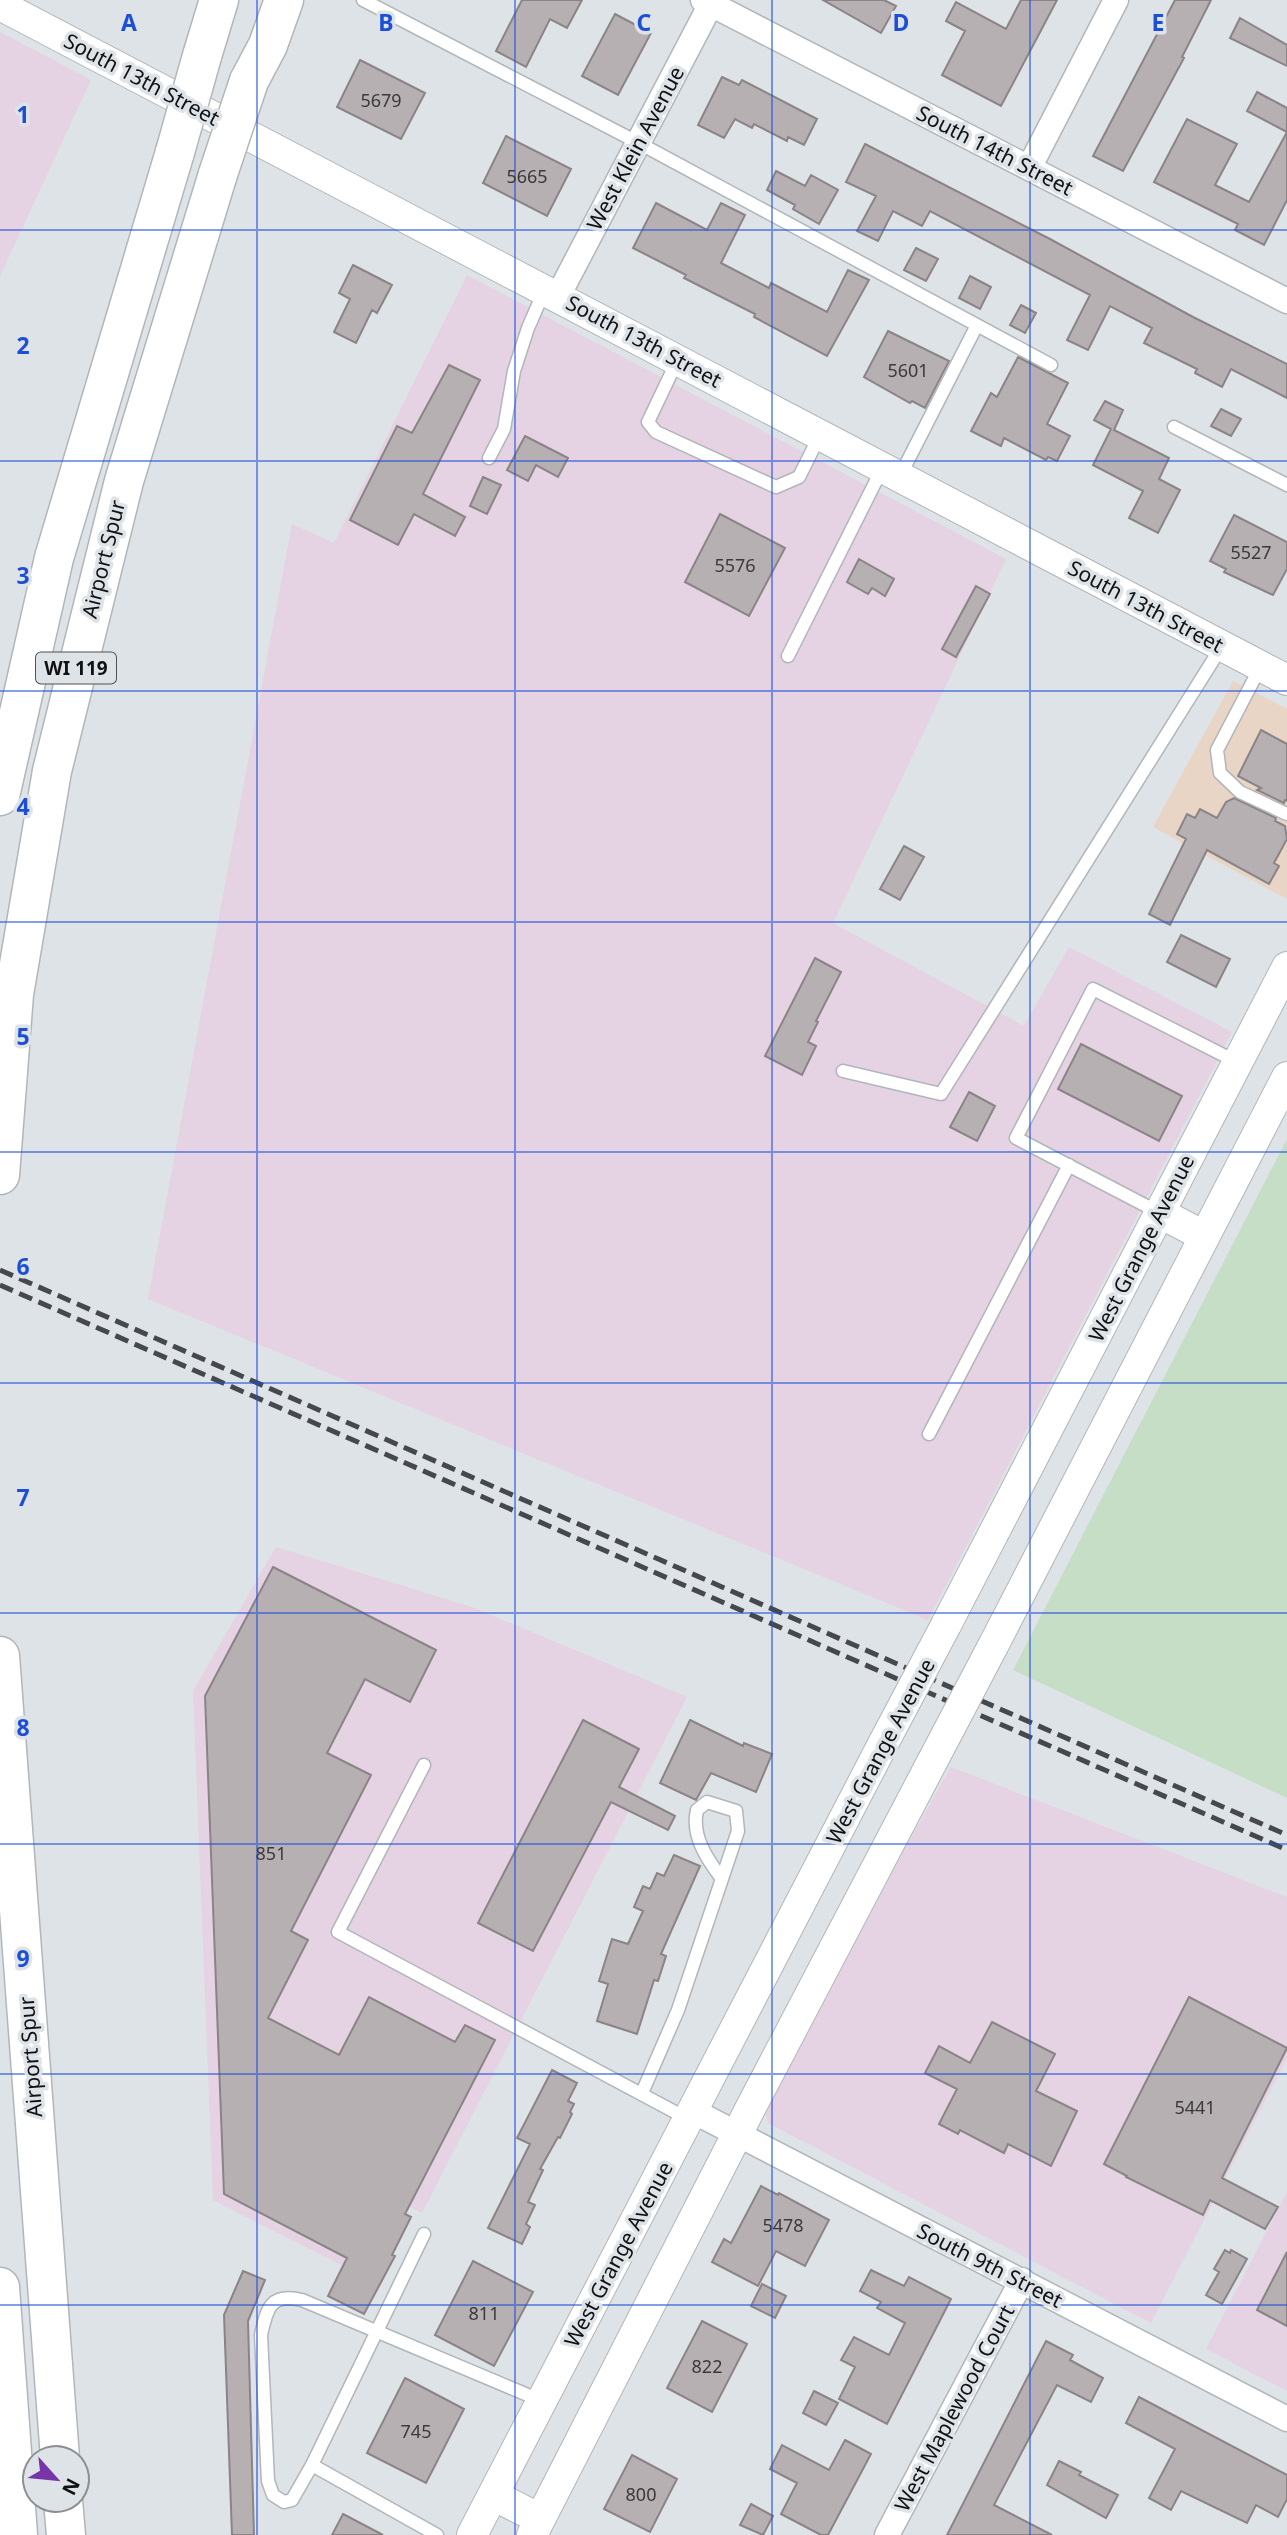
<svg xmlns="http://www.w3.org/2000/svg" width="1287" height="2535" font-family="'Noto Sans',sans-serif">
	<style>
		.commercial { fill: #e8d5c5 }
		.industrial { fill: #e5d2e2 }
		.green { fill: #c5dec5 }
		.building { fill: #b7b0b2; stroke: #8b8486; stroke-width: 2 }
		.lines { fill: none; stroke-linecap: round; stroke-linejoin: round }
		.service-casing { stroke: #b1b6ba; stroke-width: 15 }
		.minor-casing { stroke: #b1b6ba; stroke-width: 27 }
		.tertiary-casing { stroke: #b1b6ba; stroke-width: 32 }
		.motorway-casing { stroke: #b1b6ba; stroke-width: 41 }
		.service { stroke: #fff; stroke-width: 12 }
		.minor { stroke: #fff; stroke-width: 24 }
		.tertiary { stroke: #fff; stroke-width: 30 }
		.motorway { stroke: #fff; stroke-width: 38 }
		.rail { stroke: #46484b; stroke-width: 5; stroke-dasharray: 14 7; stroke-linecap: butt }
		.tertiary-bridge-casing { stroke: #b1b6ba; stroke-width: 32; stroke-linecap: butt }
		.motorway-bridge-casing { stroke: #b1b6ba; stroke-width: 41; stroke-linecap: butt }
		.tertiary-bridge { stroke: #fff; stroke-width: 30 }
		.motorway-bridge { stroke: #fff; stroke-width: 38 }
		.grid { fill: none; stroke: #1d4ed8; stroke-width: 2; stroke-opacity: 0.55 }
		.labels { text-anchor: middle; dominant-baseline: central; stroke-width: 7; stroke-linejoin: round; paint-order: stroke }
		.number-label { font-size: 18px; fill: #3a393b }
		.shield { fill: #dee3e8; stroke: #4e5053; stroke-width: 2 }
		.shield-label { font-size: 19px; font-weight: bold; fill: #101113 }
		.street-label { font-size: 21px; fill: #101113; stroke: #dee3e8 }
		.grid-label { font-size: 23px; text-anchor: middle; font-weight: bold; fill: #1d4ed8; stroke: #dee3e8; stroke-width: 7; stroke-linejoin: round; paint-order: stroke }
	</style>
	<rect width="100%" height="100%" fill="#dee3e8"/>
	<path class="commercial" d="M1233 681 1287 709V899L1153 827Z"/>
	<path class="industrial" d="M0 32 91 80 0 276Z
		M467 275 1006 559 833 923 1024 1026 1069 947 1232 1032 928 1620 148 1299 292 524 334 543Z
		M276 1547 472 1607 687 1697 422 2213 386 2195 349 2269 213 2200 193 1691Z
		M951 1767 1287 1897V2058L1151 2323 768 2123 766 2115 769 2107 909 1841Z
		M1287 2192V2391L1206 2349Z"/>
	<path class="green" d="M1287 1139V1798L1013 1670Z"/>
	<path class="building" d="M522 0H582L567 28 550 19 526 67 496 51Z
		M823 0H884L896 6 881 33Z
		M1021 0H1057L1001 106 942 75 965 31 946 21 956 2 1006 29Z
		M1175 0H1211L1182 57 1184 58 1123 171 1093 156Z
		M615 14 651 33 618 95 582 76Z
		M1240 18 1287 45V66L1230 38Z
		M360 60 425 93 401 139 337 107Z
		M722 77 739 85 742 80 817 119 804 145 788 137 787 141 754 124 752 128 735 119 724 138 698 125Z
		M1257 92 1287 108V200L1264 245 1235 230 1238 224 1154 182 1187 119 1237 144 1215 185 1249 202 1287 132 1247 111Z
		M506 136 571 169 547 216 483 183Z
		M865 144 1050 239 1193 317 1287 364V398L1231 369 1222 387 1195 373 1197 369 1144 343 1152 328 1110 306 1088 350 1067 340 1090 295 930 211 922 226 893 211 878 241 857 231 876 196 846 182Z
		M776 171 805 186 811 175 838 190 819 224 793 209 795 205 767 190Z
		M656 203 707 230 721 203 745 215 721 263 769 288 771 283 827 312 848 270 869 280 827 356 754 317 755 314 684 278 686 275 633 248Z
		M916 248 938 259 926 281 904 270Z
		M353 265 392 285 377 313 372 310 356 343 334 332 350 299 339 293Z
		M970 276 991 287 980 309 959 298Z
		M1021 305 1036 313 1025 333 1010 325Z
		M888 331 949 361 925 408 912 401 910 403 864 377Z
		M1018 357 1068 383 1047 424 1070 436 1057 461 1048 457 1046 460 1004 438 1001 446 971 431 991 393 997 397Z
		M449 365 480 380 423 494 465 517 455 536 414 514 398 545 350 520 397 426 412 433Z
		M1105 401 1123 410 1114 430 1169 458 1159 479 1180 490 1158 533 1129 518 1143 491 1093 465 1111 429 1094 420Z
		M1221 409 1241 419 1231 436 1211 426Z
		M525 436 568 458 558 477 536 465 528 481 507 470Z
		M483 477 501 485 487 514 470 506Z
		M720 514 785 548 749 616 685 582Z
		M1234 515 1287 542V569L1273 595 1224 572 1226 569 1210 561Z
		M859 559 894 579 885 596 872 588 868 594 847 582Z
		M976 586 990 594 956 657 942 649Z
		M1261 730 1287 744V801L1285 800 1284 803 1257 790 1261 788 1238 776Z
		M1234 798 1276 818 1275 821 1285 826 1287 839 1274 863 1279 866 1269 884 1207 850 1170 925 1149 914 1186 839 1177 834 1187 814 1195 818 1200 809 1217 818 1226 802Z
		M904 846 924 857 900 900 880 889Z
		M1181 935 1230 959 1216 987 1167 962Z
		M815 958 841 972 816 1021 818 1022 808 1042 816 1046 802 1075 765 1056Z
		M1081 1044 1182 1096 1159 1141 1058 1089Z
		M969 1092 995 1106 977 1141 950 1127Z
		M273 1567 436 1650 410 1702 365 1679 327 1753 371 1775 291 1931 308 1940 268 2018 339 2055 369 1997 455 2042 465 2025 495 2040 405 2214 411 2217 392 2255 395 2256 364 2314 328 2296 347 2258 224 2194 205 1696Z
		M583 1720 639 1749 619 1787 675 1816 668 1830 611 1802 533 1951 478 1923Z
		M690 1720 743 1746 744 1743 772 1754 756 1792 711 1773 696 1800 660 1783Z
		M674 1855 700 1866 661 1954 666 1956 658 1981 654 1980 637 2034 597 2021 608 1984 599 1981 612 1939 628 1944 643 1911 634 1907 643 1886 650 1889 657 1873 664 1876Z
		M1189 1997 1287 2048 1222 2178 1278 2207 1265 2229 1210 2200 1203 2215 1126 2177 1127 2176 1104 2164Z
		M992 2022 1055 2054 1036 2091 1077 2111 1051 2166 1008 2144 1004 2153 960 2130 958 2134 939 2124 957 2089 925 2073 939 2046 970 2063Z
		M552 2070 577 2083 568 2101 574 2104 570 2112 572 2114 560 2138 558 2137 540 2169 543 2170 528 2202 535 2205 526 2224 530 2227 522 2244 488 2228 530 2144 517 2138Z
		M761 2186 778 2195 779 2193 829 2220 805 2266 776 2251 758 2286 712 2262 724 2239 731 2243Z
		M1225 2250 1230 2253 1231 2250 1247 2259 1222 2304 1206 2295 1219 2272 1214 2269Z
		M1287 2252V2326L1257 2310Z
		M473 2261 533 2292 494 2366 435 2335Z
		M871 2270 904 2286 909 2277 951 2299 887 2424 839 2399 855 2367 841 2360 854 2337 889 2355 905 2323 877 2308 881 2302 860 2291Z
		M243 2271 265 2280 248 2321 254 2535H232L224 2315Z
		M762 2284 786 2296 775 2318 751 2306Z
		M702 2321 747 2344 712 2412 667 2388Z
		M1046 2341 1073 2355 1070 2360 1103 2378 1091 2402 1057 2385 994 2505 1052 2535H947Z
		M405 2378 464 2409 426 2483 367 2453Z
		M814 2391 838 2403 826 2425 803 2413Z
		M1139 2397 1287 2475V2499L1278 2517 1256 2505 1247 2523 1181 2491 1171 2510 1149 2498 1175 2449 1126 2423Z
		M845 2440 871 2454 828 2535H821L781 2514 797 2483 770 2469 782 2445 829 2470Z
		M632 2455 677 2479 650 2532 604 2509Z
		M1059 2461 1081 2472 1079 2475 1118 2495 1106 2518 1047 2485Z
		M751 2504 773 2516 763 2535 740 2525Z
		M343 2514 383 2535H332Z"/>
	<g class="lines">
		<g class="service-casing">
			<path id="service" d="M363 0 637 142 1051 365
				M678 359 648 422 656 432 776 487 799 477 820 435
				M1174 427 1287 485
				M489 458 504 429 514 371 528 328 545 289
				M900 476 977 325
				M788 656 883 467
				M1261 666 1217 750 1220 773 1240 792 1287 814
				M843 1071 941 1094 1222 646
				M1160 1213 1016 1138 1093 989 1237 1062
				M929 1434 1069 1165
				M424 1765 338 1932 688 2119
				M642 2093 678 2010 738 1831 736 1811 707 1802 697 1810C691 1836 707 1859 722 1879
				M312 2465 424 2234
				M437 2535 312 2465 292 2500 284 2502 273 2495 268 2481 261 2335C267 2307 271 2293 302 2300L542 2401"/>
		</g>
		<g class="minor-casing">
			<path id="minor" d="M703 0 1287 301
				M1029 168 1116 0
				M558 296 713 0
				M693 2111 1287 2419
				M887 2535 1022 2280"/>
		</g>
		<g class="tertiary-casing">
			<path id="tertiary" d="M0 5 1287 680
				M1160 1213 1204 1236
				M946 1625 1287 967
				M994 1644 1287 1077
				M493 2495 540 2519
				M472 2535 884 1742
				M532 2535 750 2109 932 1762"/>
		</g>
		<g class="motorway-casing">
			<path id="motorway" d="M202 56 219 0
				M249 81 268 45 284 0
				M0 796 54 558 175 152
				M0 1175 14 994 52 771 124 481 218 174
				M0 1656 60 2458
				M0 2287 18 2535
				M63 2500 66 2535"/>
		</g>
		<use href="#service" class="service"/>
		<use href="#minor" class="minor"/>
		<use href="#tertiary" class="tertiary"/>
		<use href="#motorway" class="motorway"/>
		<path class="rail" d="M0 1270 1287 1835
			M0 1285 1287 1850"/>
		<g class="tertiary-bridge-casing">
			<path id="tertiary-bridge" d="M884 1742 946 1625
				M932 1762 994 1644"/>
		</g>
		<g class="motorway-bridge-casing">
			<path id="motorway-bridge" d="M175 152 202 56
				M218 174 249 81"/>
		</g>
		<use href="#tertiary-bridge" class="tertiary-bridge"/>
		<use href="#motorway-bridge" class="motorway-bridge"/>
	</g>
	<path class="grid" d="M257 0V2535M515 0V2535M772 0V2535M1030 0V2535M0 230H1287M0 461H1287M0 691H1287M0 922H1287M0 1152H1287M0 1383H1287M0 1613H1287M0 1844H1287M0 2074H1287M0 2305H1287"/>
	<g class="labels">
		<g class="number-label">
			<text x="381" y="100">5679</text>
			<text x="527" y="176">5665</text>
			<text x="908" y="370">5601</text>
			<text x="1251" y="552">5527</text>
			<text x="735" y="565">5576</text>
			<text x="271" y="1853">851</text>
			<text x="1195" y="2107">5441</text>
			<text x="783" y="2225">5478</text>
			<text x="484" y="2313">811</text>
			<text x="707" y="2366">822</text>
			<text x="416" y="2431">745</text>
			<text x="641" y="2494">800</text>
		</g>
		<rect class="shield" x="36" y="652.5" width="80" height="31" rx="5"/>
		<g class="shield-label">
			<text x="76" y="668">WI 119</text>
		</g>
		<g class="street-label">
			<text transform="translate(142 79) rotate(28)">South 13th Street</text>
			<text transform="translate(635 148) rotate(-62)">West Klein Avenue</text>
			<text transform="translate(995 150) rotate(27)">South 14th Street</text>
			<text transform="translate(644 341) rotate(28)">South 13th Street</text>
			<text transform="translate(103 559) rotate(-76)">Airport Spur</text>
			<text transform="translate(1146 606) rotate(28)">South 13th Street</text>
			<text transform="translate(1141 1248) rotate(-63)">West Grange Avenue</text>
			<text transform="translate(880 1751) rotate(-62)">West Grange Avenue</text>
			<text transform="translate(30 2057) rotate(-94)">Airport Spur</text>
			<text transform="translate(618 2254) rotate(-62)">West Grange Avenue</text>
			<text transform="translate(990 2265) rotate(27)">South 9th Street</text>
			<text transform="translate(954 2408) rotate(-62)">West Maplewood Court</text>
		</g>
	</g>
	<g class="grid-label">
		<text x="129" y="31">A</text>
		<text x="386" y="31">B</text>
		<text x="644" y="31">C</text>
		<text x="901" y="31">D</text>
		<text x="1158" y="31">E</text>
		<text x="23" y="123">1</text>
		<text x="23" y="354">2</text>
		<text x="23" y="584">3</text>
		<text x="23" y="815">4</text>
		<text x="23" y="1045">5</text>
		<text x="23" y="1275">6</text>
		<text x="23" y="1506">7</text>
		<text x="23" y="1736">8</text>
		<text x="23" y="1967">9</text>
	</g>
	<g transform="translate(56 2479) rotate(117)"><circle r="33" fill="#dee3e8" stroke="#8c8f93" stroke-width="2"/>
	<path d="M0-5L12 26L0 18L-12 26Z" fill="#7835aa"/>
	<text y="-10" font-size="19" font-weight="bold" text-anchor="middle" fill="#101113">N</text>
	</g>
</svg>
